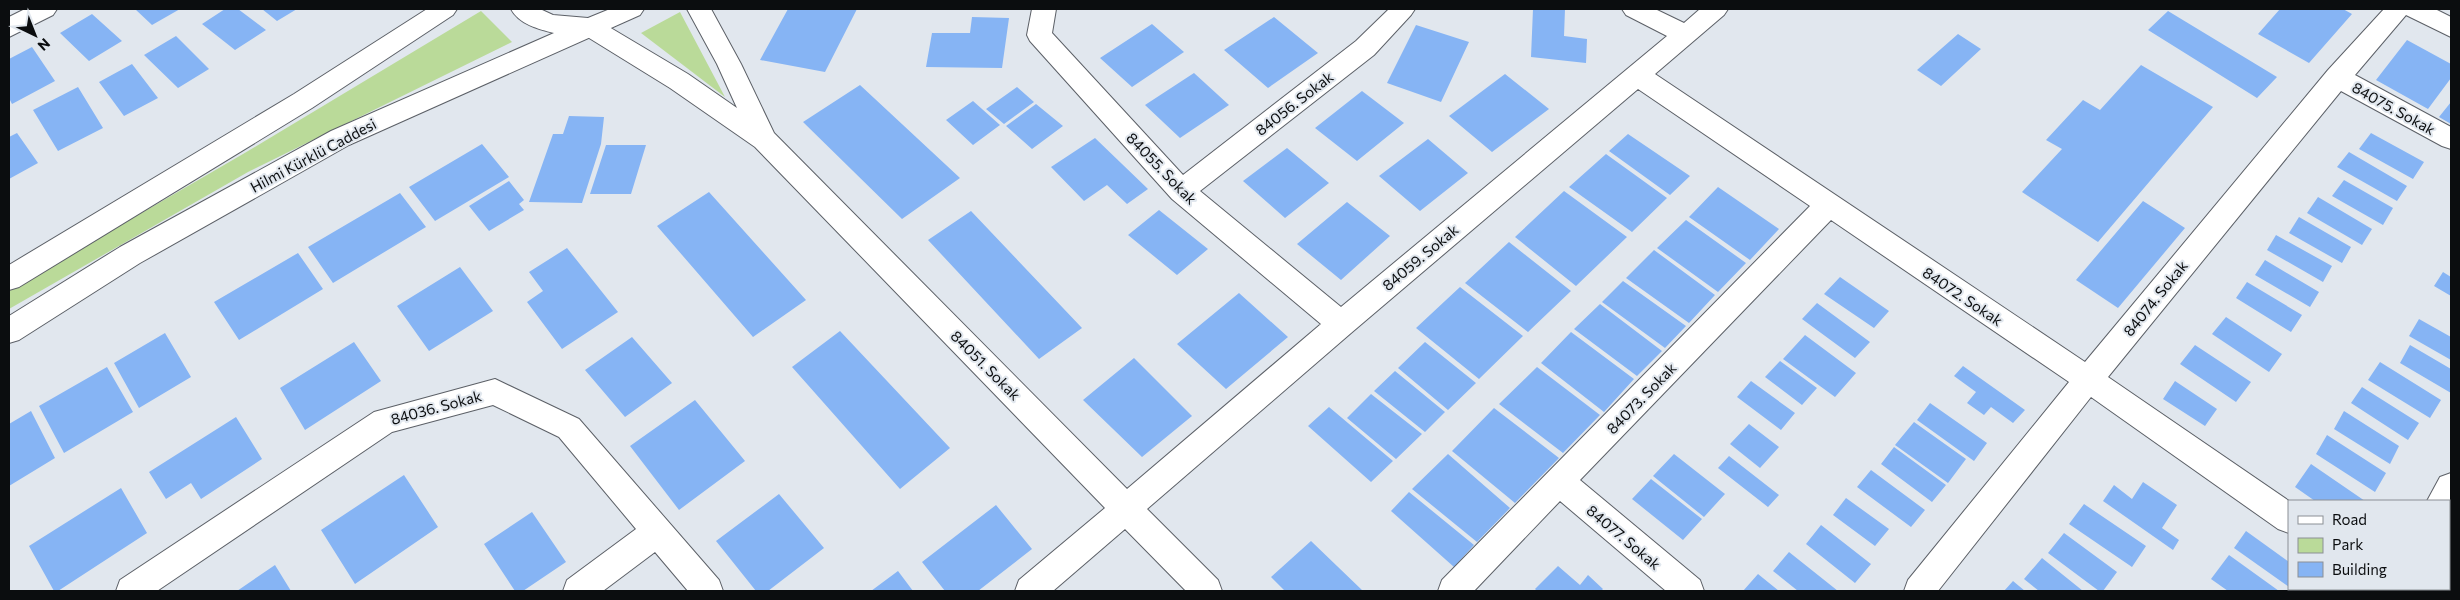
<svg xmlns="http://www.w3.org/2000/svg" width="2460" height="600" font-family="Commissioner,sans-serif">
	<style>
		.green { fill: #bada99 }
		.building { fill: #86b4f4 }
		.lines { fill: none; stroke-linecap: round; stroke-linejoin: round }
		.minor-casing { stroke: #5c6067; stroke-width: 2 }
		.major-casing { stroke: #5c6067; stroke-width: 2 }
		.minor { fill: #fff; fill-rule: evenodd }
		.major { fill: #fff; fill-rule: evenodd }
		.labels { text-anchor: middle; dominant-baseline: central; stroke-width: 4; stroke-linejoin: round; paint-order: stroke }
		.street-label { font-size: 15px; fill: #0b0d0f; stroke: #e1e7ee }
	</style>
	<rect width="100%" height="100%" fill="#e1e7ee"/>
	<path class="green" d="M481 11 512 42 248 172 9 309V290L243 154Z
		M680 12 725 97 641 33Z"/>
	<path class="building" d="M135 9H180L152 25Z
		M225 9H238L266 30 235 50 202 24Z
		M262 9H297L277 21Z
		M788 9H857L825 72 760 60Z
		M1533 9H1565L1564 36 1587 39 1586 63 1531 57Z
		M2280 9H2343L2352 14 2309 63 2258 34Z
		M2168 11 2277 77 2257 98 2148 30Z
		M92 14 122 41 89 61 60 33Z
		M972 17 1009 18 1002 68 926 67 932 33H970Z
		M1274 17 1318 53 1268 88 1224 50Z
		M1152 24 1184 52 1132 87 1100 58Z
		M1416 25 1469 42 1441 102 1387 83Z
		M1958 34 1981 49 1941 86 1917 70Z
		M176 36 209 69 178 88 144 55Z
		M2407 40 2451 64V78L2428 109 2376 80Z
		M32 47 55 81 12 104 9 98V59Z
		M132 64 158 98 124 116 99 82Z
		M2141 65 2213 107 2098 242 2022 192 2062 149 2046 140 2083 100 2100 110Z
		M1194 73 1229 105 1180 138 1145 105Z
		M1505 74 1549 109 1492 152 1449 116Z
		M860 85 960 178 902 219 803 122Z
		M78 87 103 128 58 151 33 110Z
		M1017 87 1034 102 1004 124 986 109Z
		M1362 91 1404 123 1357 161 1315 128Z
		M973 101 1000 125 973 145 946 120Z
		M2451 102V124L2439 117Z
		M1036 104 1063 126 1032 149 1006 126Z
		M569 116 604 117 601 144 582 203 529 202 553 134H563Z
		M17 133 38 163 9 179V137Z
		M2371 133 2424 162 2413 179 2359 149Z
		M1628 134 1690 176 1670 195 1609 151Z
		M1095 138 1148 189 1127 204 1107 185 1084 201 1051 167Z
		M1428 139 1468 173 1420 211 1379 176Z
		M482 144 509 177 435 221 409 187Z
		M606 145H646L631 194H590Z
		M1287 148 1329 183 1285 218 1243 181Z
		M2349 152 2407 186 2397 201 2337 167Z
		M1606 154 1667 198 1632 232 1569 187Z
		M2344 180 2393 208 2383 225 2332 196Z
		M509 181 524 200 519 204 524 210 489 231 469 206Z
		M1718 187 1779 229 1750 260 1689 217Z
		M1564 191 1627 237 1576 286 1515 237Z
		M709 192 806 300 753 337 657 226Z
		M400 193 426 227 333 283 308 247Z
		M2318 197 2372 229 2362 245 2307 213Z
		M2143 201 2185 228 2118 308 2076 280Z
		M1347 202 1390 236 1341 280 1297 244Z
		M1159 210 1208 249 1177 275 1128 235Z
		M971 211 1082 328 1039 359 928 240Z
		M2299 217 2351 247 2342 263 2289 233Z
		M1686 220 1746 263 1718 292 1657 248Z
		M2276 235 2332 266 2323 282 2267 250Z
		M1509 242 1571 291 1528 332 1465 283Z
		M567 248 618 312 562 349 527 302 543 291 529 272Z
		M1654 250 1715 295 1689 323 1626 278Z
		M298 253 323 289 239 340 214 302Z
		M2265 260 2319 292 2310 307 2255 275Z
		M460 267 493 311 429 351 397 306Z
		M2443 272 2451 277V296L2434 286Z
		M1840 277 1889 311 1874 328 1824 294Z
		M1623 281 1686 326 1665 348 1602 302Z
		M2247 282 2302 315 2291 332 2236 298Z
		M1460 287 1523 336 1479 379 1416 328Z
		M1239 293 1288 337 1226 389 1177 344Z
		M1817 303 1870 342 1855 358 1802 319Z
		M1600 304 1662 351 1637 376 1574 329Z
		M2226 317 2282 354 2269 372 2212 334Z
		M2419 319 2451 337V360L2409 336Z
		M840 331 950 448 900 489 792 367Z
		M1571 332 1634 379 1604 412 1541 363Z
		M165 333 191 377 139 408 114 363Z
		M1805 335 1856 373 1835 397 1783 359Z
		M632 337 672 383 625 417 585 370Z
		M354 342 381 381 305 430 280 388Z
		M1425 342 1476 383 1448 410 1398 368Z
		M2195 345 2251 382 2236 402 2180 364Z
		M2410 345 2451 369V393L2400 363Z
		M1134 358 1192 416 1142 457 1083 400Z
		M1780 361 1817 388 1802 405 1765 377Z
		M2380 362 2441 400 2430 418 2368 380Z
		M1963 366 2025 410 2013 423 1991 407 1984 415 1967 403 1976 392 1954 376Z
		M107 367 133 412 64 453 39 406Z
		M1537 367 1600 415 1563 453 1499 404Z
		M1395 371 1445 412 1425 432 1374 391Z
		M1751 381 1795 413 1781 430 1737 397Z
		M2175 381 2217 409 2205 426 2163 399Z
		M2362 387 2419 423 2408 440 2351 403Z
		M1371 394 1422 434 1396 459 1347 418Z
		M695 400 745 461 679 510 630 446Z
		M1930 403 1987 443 1974 461 1917 420Z
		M1329 407 1393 461 1371 482 1308 426Z
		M1494 408 1559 458 1515 503 1452 451Z
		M31 411 55 458 9 486V424Z
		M2344 411 2399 446 2390 464 2334 429Z
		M236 417 262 459 201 499 191 483 166 499 149 472Z
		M1914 422 1966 459 1948 483 1895 445Z
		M1749 424 1779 447 1760 468 1730 444Z
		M2327 435 2386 473 2375 492 2316 454Z
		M1894 447 1946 485 1932 502 1881 464Z
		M1448 454 1510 508 1477 542 1412 489Z
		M1674 454 1725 494 1704 517 1653 476Z
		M1729 456 1779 495 1768 507 1718 468Z
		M2311 464 2365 501H2315L2295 487Z
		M1871 470 1925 510 1911 527 1857 487Z
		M404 475 438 527 355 584 321 530Z
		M1651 479 1702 519 1683 540 1632 499Z
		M2143 482 2177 505 2162 528 2179 540 2173 550 2103 501 2114 485 2132 499Z
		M121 488 147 533 58 591H54L29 546Z
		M1409 492 1474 545 1454 567 1391 511Z
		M779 494 824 548 768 591H756L716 541Z
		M1846 498 1889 529 1875 546 1833 515Z
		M2084 504 2146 546 2132 567 2069 524Z
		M996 505 1032 549 978 591H945L922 562Z
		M532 512 566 562 523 591H515L484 544Z
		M1821 525 1871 564 1855 583 1806 544Z
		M2246 531 2289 562V587L2234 548Z
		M2064 533 2117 572 2103 591H2099L2048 553Z
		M1311 541 1363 591H1285L1271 577Z
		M1789 552 1838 591H1798L1773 571Z
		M2229 555 2279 591H2228L2211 579Z
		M2042 558 2083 591H2039L2024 579Z
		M275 565 291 591H237Z
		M1558 566 1580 585 1588 575 1603 589 1601 591H1537L1535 589Z
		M898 571 913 591H871Z
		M1758 574 1779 591H1743Z
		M2013 581 2025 591H2004Z"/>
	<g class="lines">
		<g class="minor-casing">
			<path id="minor" d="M25 9H57L53 15 9 37V17Z
				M687 9H711L741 64 774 133 1127 489 1321 324 1172 199 1030 41 1027 35 1032 9H1056L1052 33 1183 175 1356 41 1389 9H1415L1411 15 1374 55 1200 191 1341 307 1667 36 1626 15 1622 9H1655L1684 23 1700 9H1728L1724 15 1655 74 2085 362 2328 70 2384 9H2435L2451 17V37L2406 15 2355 75 2451 127V149L2442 146 2341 91 2108 377 2289 501V533L2278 529 2091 397 1938 591H1904L1908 580 2069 382 1831 220 1580 480 1700 580 1704 591H1666L1560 501 1474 591H1438L1442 580 1810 206 1638 89 1351 333 1147 509 1218 580 1222 591H1186L1125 529 1053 591H1015L1019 580 1105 508 755 147 670 88 581 33 578 27 581 21 590 18 599 21 688 74 737 108 717 64Z
				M495 379 579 419 719 580 723 591H688L655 552 603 591H563L567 580 636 529 559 437 493 405 392 432 157 591H116L120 580 374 412Z
				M2451 473V511L2449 512V501H2427L2440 477Z
				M2373 589H2408L2409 591H2374Z"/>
		</g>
		<g class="major-casing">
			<path id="major" d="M427 9H457L453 15 312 108 19 287 9 290V265L294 94Z
				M511 9H540L553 15 588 18 610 9H644L640 15 349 145 140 263 19 340 9 343V316L120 247 331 131 554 33C538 29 519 24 511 9Z"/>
		</g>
		<use href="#minor" class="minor"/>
		<use href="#major" class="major"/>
	</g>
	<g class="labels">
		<g class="street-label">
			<text transform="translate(1294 103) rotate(-38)">84056. Sokak</text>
			<text transform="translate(2394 108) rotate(29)">84075. Sokak</text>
			<text transform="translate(313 155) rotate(-28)">Hilmi Kürklü Caddesi</text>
			<text transform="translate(1162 168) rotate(46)">84055. Sokak</text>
			<text transform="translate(1420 257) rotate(-40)">84059. Sokak</text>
			<text transform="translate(1963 296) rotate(34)">84072. Sokak</text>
			<text transform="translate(2155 298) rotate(-51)">84074. Sokak</text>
			<text transform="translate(986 365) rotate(45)">84051. Sokak</text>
			<text transform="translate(1641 398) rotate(-46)">84073. Sokak</text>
			<text transform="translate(436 407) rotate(-15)">84036. Sokak</text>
			<text transform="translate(1624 537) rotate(40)">84077. Sokak</text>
		</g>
	</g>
	<rect width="2460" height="600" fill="none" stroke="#0b0d0f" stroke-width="20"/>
	<rect x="2288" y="500" width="162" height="90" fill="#e1e7ee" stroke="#8b9095"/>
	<rect x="2298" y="516" width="25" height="8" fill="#ffffff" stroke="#8b9095"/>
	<text x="2332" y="525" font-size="15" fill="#0b0d0f">Road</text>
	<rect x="2298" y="538" width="25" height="15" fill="#bada99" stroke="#8b9095"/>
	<text x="2332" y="550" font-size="15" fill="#0b0d0f">Park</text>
	<rect x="2298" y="562" width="25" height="15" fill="#86b4f4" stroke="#8b9095"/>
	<text x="2332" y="575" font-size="15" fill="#0b0d0f">Building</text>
	<g transform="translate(35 35) rotate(137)" stroke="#e1e7ee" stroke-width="4" paint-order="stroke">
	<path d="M0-4L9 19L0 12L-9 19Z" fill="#0b0d0f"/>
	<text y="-8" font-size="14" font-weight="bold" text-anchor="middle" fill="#0b0d0f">N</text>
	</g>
</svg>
